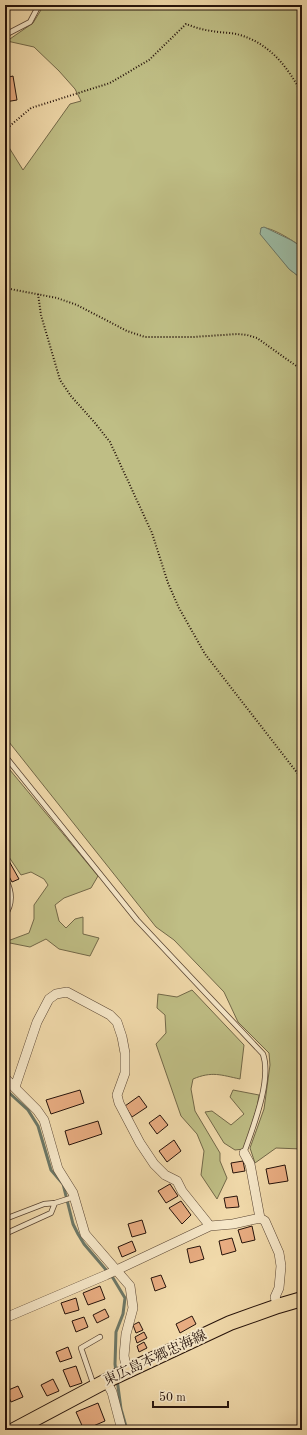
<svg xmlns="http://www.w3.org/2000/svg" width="307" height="1435" font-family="'Old Standard TT','Noto Serif JP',serif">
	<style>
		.green { fill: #bfbe85; stroke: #726848 }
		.water { fill: #9cbba4; stroke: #6c7766 }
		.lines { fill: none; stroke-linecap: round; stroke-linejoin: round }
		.stream { stroke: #6c7766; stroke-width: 3 }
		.building { fill: #e8ac81; stroke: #25120a }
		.service-casing { stroke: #584432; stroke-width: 6 }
		.minor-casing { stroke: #584432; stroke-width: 10 }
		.primary-casing { stroke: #25120a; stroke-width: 16 }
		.path { stroke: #25120a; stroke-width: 2; stroke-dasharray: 1 2; stroke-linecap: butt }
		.service { stroke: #f6e7c8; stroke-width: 4.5 }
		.minor { stroke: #f6e7c8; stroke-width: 9 }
		.primary { stroke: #f1daab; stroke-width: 14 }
		.labels { text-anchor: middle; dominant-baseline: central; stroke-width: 4; stroke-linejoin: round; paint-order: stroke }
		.street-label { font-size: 14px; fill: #25120a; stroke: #f6e7c8 }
	</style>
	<rect width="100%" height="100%" fill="#f1daab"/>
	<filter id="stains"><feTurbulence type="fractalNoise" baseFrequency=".005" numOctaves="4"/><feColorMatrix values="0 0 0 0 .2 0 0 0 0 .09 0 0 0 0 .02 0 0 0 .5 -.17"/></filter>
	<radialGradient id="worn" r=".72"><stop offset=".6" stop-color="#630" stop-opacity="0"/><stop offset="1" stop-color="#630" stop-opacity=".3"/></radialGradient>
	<path class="green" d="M44 5H302V247C293 241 271 226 261 228L289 269 302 279V1149L276 1148 255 1163 250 1148 264 1109 270 1065 269 1053 238 1022 224 992 174 940 156 927 5 737V141L23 170 70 104 81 101 75 89 59 71 34 47 7 41 33 23Z
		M5 764 98 876 91 888 64 898 55 905 59 921 66 928 75 919 83 917V934L99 938 90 956 59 949 46 939 30 947 5 942 29 933 34 919V905L48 885 44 879 31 872 21 875 7 854 8 846 5 845Z
		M192 990 244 1045 240 1079C221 1075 212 1071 193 1079L191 1089 195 1111 220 1153V1161L227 1178 217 1199 201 1175 204 1151 197 1134 181 1116 156 1044 166 1033 165 1015 157 1008 158 994 177 997Z
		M233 1090 259 1095 257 1108 244 1149 235 1150 224 1143 205 1112 212 1111 231 1125 244 1114 230 1097Z"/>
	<path class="water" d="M264 227 291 240 302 247V279L289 269 260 234 261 228Z"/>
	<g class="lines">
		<path class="stream" d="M5 1089 28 1110 38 1126 51 1170 63 1184 73 1224 78 1234 84 1244 113 1278 125 1298 123 1314 116 1332 115 1364 116 1372
			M117 1379 121 1409 127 1430"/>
	</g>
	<path class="building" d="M13 76 17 100 5 102V78Z
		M9 861 19 879 12 882 5 869V863Z
		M80 1090 84 1103 51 1114 46 1100Z
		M139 1096 147 1107 132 1117 125 1106Z
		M160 1115 168 1125 157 1134 149 1123Z
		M98 1121 102 1134 69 1145 65 1131Z
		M174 1140 181 1151 167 1162 159 1151Z
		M243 1161 245 1171 233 1173 231 1163Z
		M285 1165 288 1181 269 1184 266 1169Z
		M170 1184 178 1196 166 1203 158 1191Z
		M237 1196 239 1207 226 1208 224 1198Z
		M181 1201 191 1215 182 1224 169 1208Z
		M142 1220 146 1233 132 1237 128 1224Z
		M252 1226 255 1240 242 1243 238 1230Z
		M232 1238 236 1251 222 1255 219 1241Z
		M132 1241 136 1251 122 1257 118 1247Z
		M200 1246 204 1259 190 1263 187 1249Z
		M161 1275 166 1287 155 1291 151 1278Z
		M100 1286 105 1299 88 1305 83 1293Z
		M76 1298 79 1310 65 1314 61 1303Z
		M105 1309 109 1317 97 1323 93 1315Z
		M192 1316 196 1324 180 1333 176 1324Z
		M84 1317 88 1327 76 1332 72 1321Z
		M139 1322 143 1330 136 1333 133 1325Z
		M144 1332 147 1338 137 1343 135 1337Z
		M144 1342 147 1348 139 1352 137 1346Z
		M68 1347 72 1358 60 1362 56 1352Z
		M76 1366 82 1383 70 1387 63 1370Z
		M53 1379 59 1391 47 1396 41 1385Z
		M18 1386 23 1397 11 1402 6 1391Z
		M98 1403 105 1421 84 1430 76 1412Z"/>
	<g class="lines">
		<g class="service-casing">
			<path id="service" d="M5 35 30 22 39 5
				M5 756 137 920 263 1054C272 1080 253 1127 244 1153
				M5 915C13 904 12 891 6 880
				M5 1219 44 1204 55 1203 74 1197
				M7 1233 51 1213 55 1203
				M94 1386 81 1348 100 1337"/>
		</g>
		<g class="minor-casing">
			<path id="minor" d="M5 1078 37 1110 44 1120 58 1169 73 1193 85 1234 130 1286 133 1308 126 1334 124 1356 127 1371
				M15 1087 37 1022 49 999 56 994 67 992 110 1015 117 1022 122 1037 125 1053V1073L117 1095 119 1103 140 1143 154 1164 165 1175 177 1181 182 1191 210 1226 233 1224 260 1218
				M244 1153 250 1164 260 1218 265 1221 279 1253 281 1266 279 1288 275 1297 278 1306
				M5 1318 106 1275 210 1226
				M106 1381 112 1392 122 1430"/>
		</g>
		<g class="primary-casing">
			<path id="primary" d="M14 1430 106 1381 230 1323 278 1306 302 1299"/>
		</g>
		<path class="path" d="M5 130 31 108 110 83 149 60 186 24C194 27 203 30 212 31 221 33 231 32 240 35 270 44 288 67 302 94
			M5 288 57 298 77 305 127 331 145 337H193L238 334 247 335 257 338 302 370
			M38 294 41 315 60 380 71 396 95 423 110 442 152 533 168 583 179 608 205 654 302 779"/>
		<use href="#service" class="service"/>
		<use href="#minor" class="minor"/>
		<use href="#primary" class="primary"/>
	</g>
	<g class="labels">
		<g class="street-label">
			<text transform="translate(155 1358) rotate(-25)">東広島本郷忠海線</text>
		</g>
	</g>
	<rect width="307" height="1435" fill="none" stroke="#f1daab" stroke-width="20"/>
	<rect x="6" y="6" width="295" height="1423" fill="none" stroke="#25120a" stroke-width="2"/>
	<rect x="10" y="10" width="287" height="1415" fill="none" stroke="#25120a"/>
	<path d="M153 1401v6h75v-6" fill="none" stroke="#25120a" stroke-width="2"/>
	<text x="159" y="1401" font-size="12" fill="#25120a" stroke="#f6e7c8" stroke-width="3" paint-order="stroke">50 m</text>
	<rect width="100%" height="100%" filter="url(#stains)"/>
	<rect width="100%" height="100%" fill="url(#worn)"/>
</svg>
